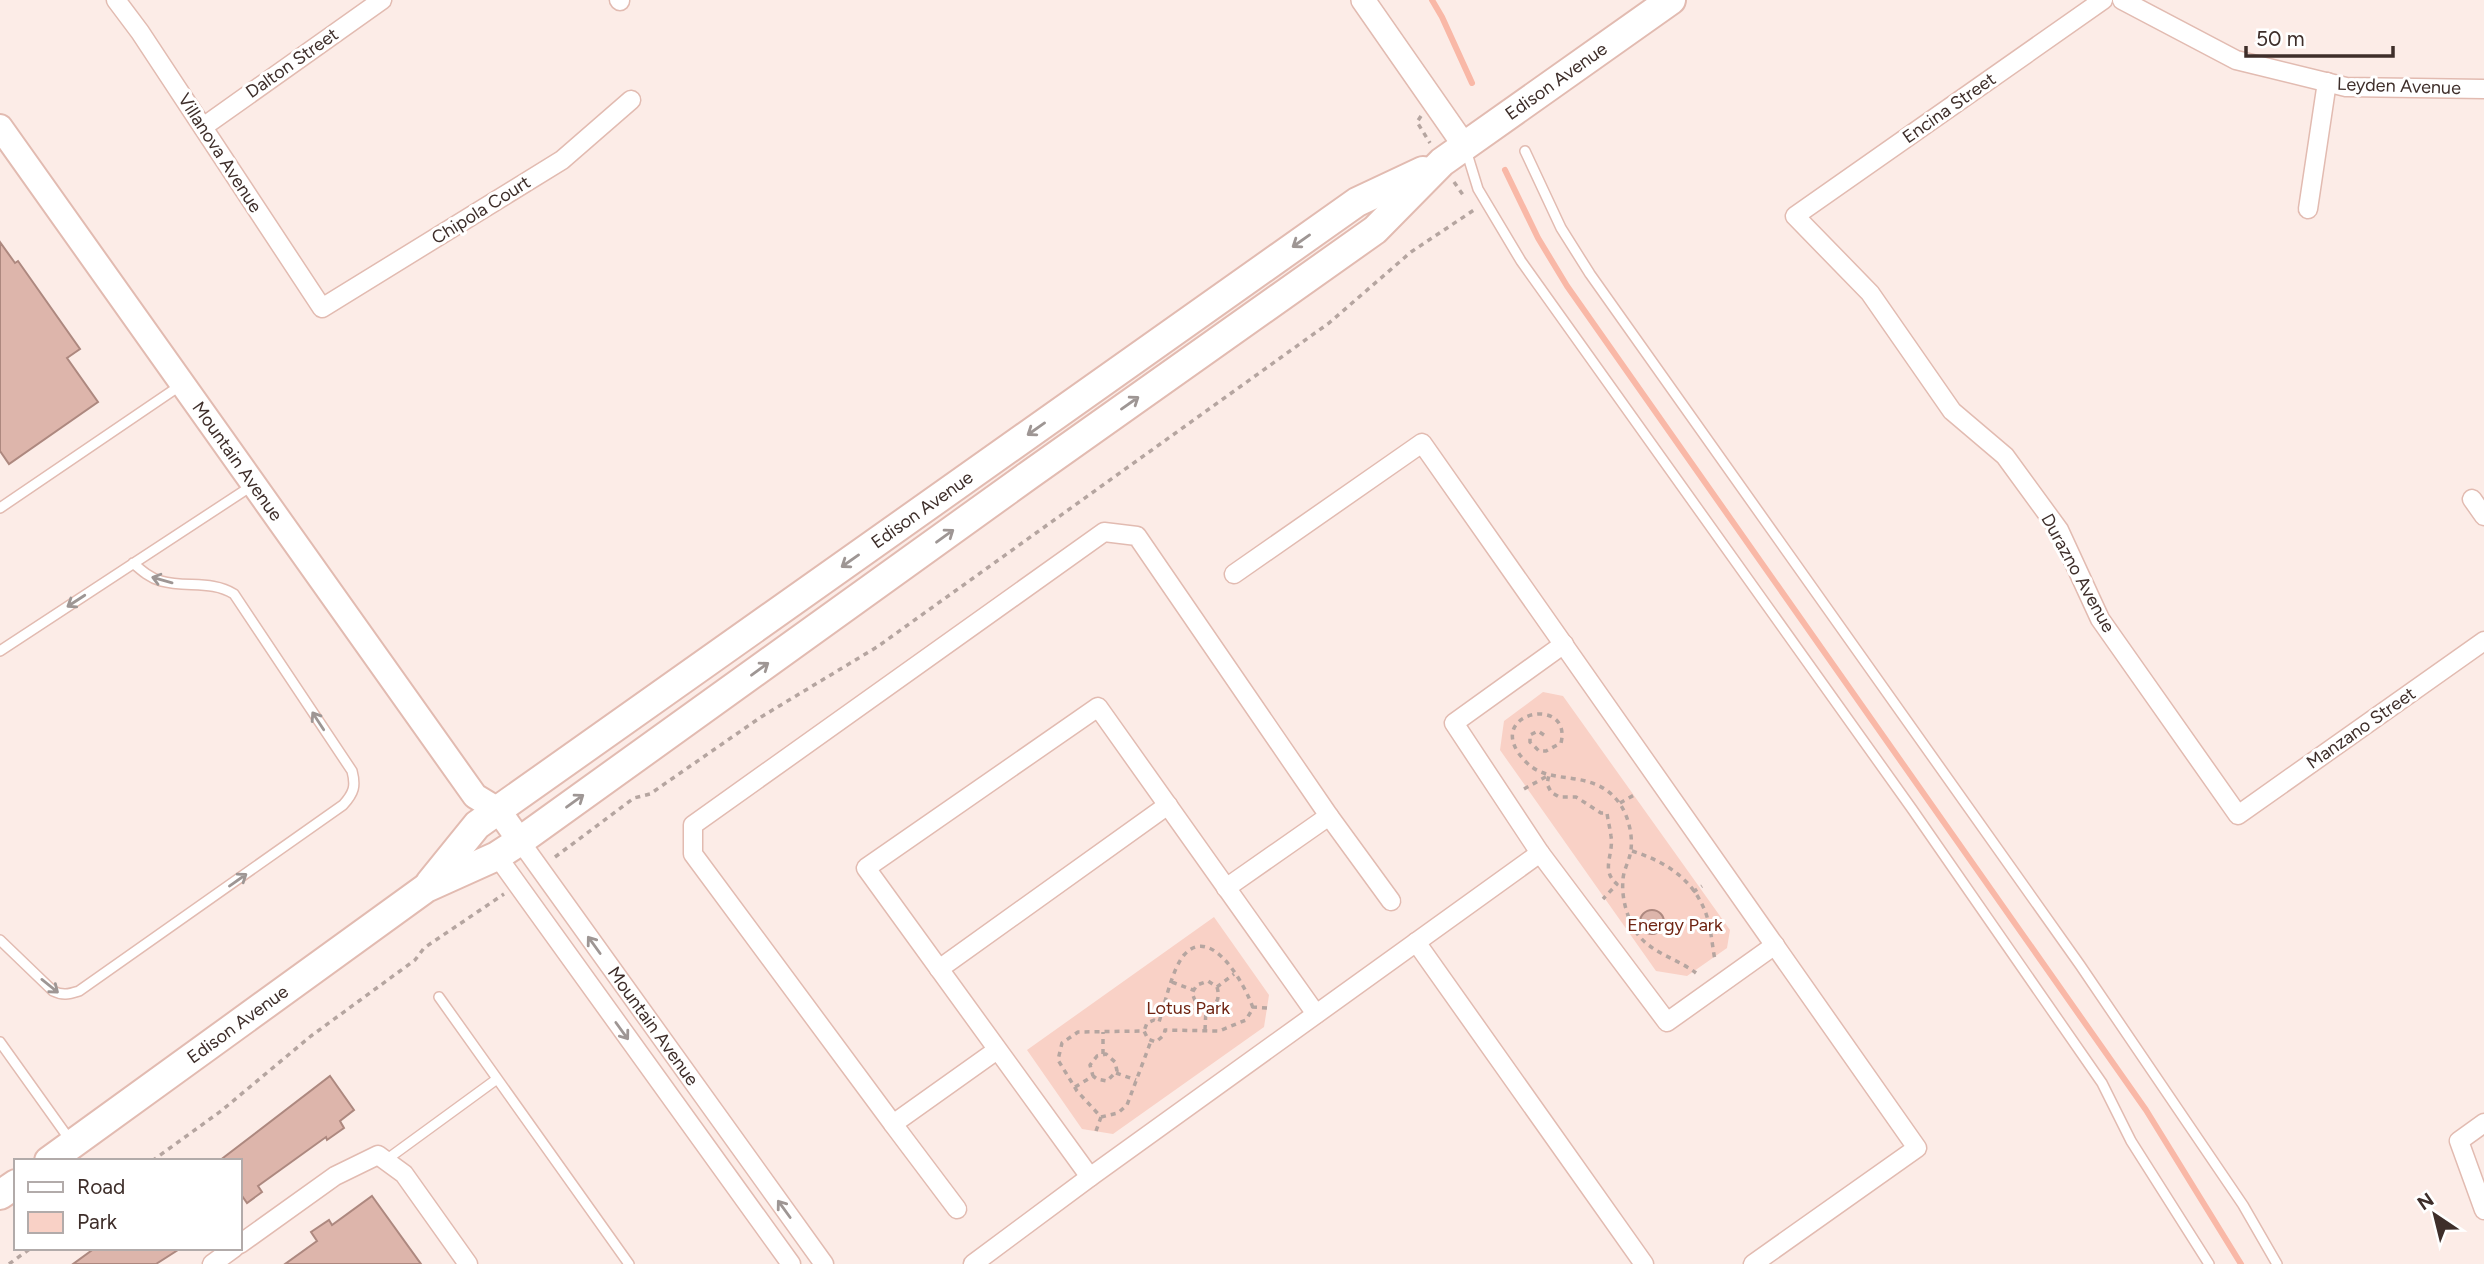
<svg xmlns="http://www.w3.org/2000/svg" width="2484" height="1264" font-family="Figtree,sans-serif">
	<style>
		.green { fill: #f9d1c6 }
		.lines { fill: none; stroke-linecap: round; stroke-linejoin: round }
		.stream { stroke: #f9b8a7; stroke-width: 6 }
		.building { fill: #ddb5ab; stroke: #ad887f; stroke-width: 2 }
		.service-casing { stroke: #e2bbb1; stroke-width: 12 }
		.minor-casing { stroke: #e2bbb1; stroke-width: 21 }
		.tertiary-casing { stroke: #e2bbb1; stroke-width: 26 }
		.secondary-casing { stroke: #e2bbb1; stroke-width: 28 }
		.primary-casing { stroke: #e2bbb1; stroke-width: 32 }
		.path { stroke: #b5a5a0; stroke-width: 3.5; stroke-dasharray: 5 5; stroke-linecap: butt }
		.service { stroke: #fff; stroke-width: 9 }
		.minor { stroke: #fff; stroke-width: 18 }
		.tertiary { stroke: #fff; stroke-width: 23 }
		.secondary { stroke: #fff; stroke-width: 24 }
		.primary { stroke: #fff; stroke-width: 28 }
		.oneway { stroke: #9e9694 }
		.labels { text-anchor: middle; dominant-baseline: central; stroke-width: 6; stroke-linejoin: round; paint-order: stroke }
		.street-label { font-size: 18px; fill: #3e2e2a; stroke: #fff }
		.park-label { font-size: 18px; fill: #6f2412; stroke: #fff }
	</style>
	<rect width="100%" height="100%" fill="#fcece7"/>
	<path class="green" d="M1543 692 1563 696 1730 930 1727 948 1687 976 1656 971 1500 750 1504 721Z
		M1214 917 1269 995 1264 1027 1113 1134 1082 1129 1027 1050Z"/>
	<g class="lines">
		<path class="stream" d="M1432 0 1442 17 1472 83
			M1505 170 1538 238 1567 286 2146 1110 2241 1264"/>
	</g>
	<path class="building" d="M0 242 15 263 18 261 80 349 67 358 98 402 9 464 0 451Z
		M1640 922a12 12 0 1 1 24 0a12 12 0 1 1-24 0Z
		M330 1076 354 1110 340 1121 344 1128 327 1140 326 1137 258 1186 262 1192 247 1203 240 1193V1161H219Z
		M372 1196 421 1264H285L317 1241 311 1232 329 1220 332 1225Z
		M95 1248H181L156 1264H73Z"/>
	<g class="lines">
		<g class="service-casing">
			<path id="service" d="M1466 150 1478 189 1521 261 1912 809 2102 1083 2131 1141 2209 1264
				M1525 151 1561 228 1590 274 2080 965 2243 1205 2277 1264
				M0 508 181 385
				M0 651 253 485
				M0 940 53 991C63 996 69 994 79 991L343 805C354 793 356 786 352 771L234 594C212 580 186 588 161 581 150 578 142 571 133 563
				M439 997 629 1264
				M0 1042 70 1140
				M386 1160 497 1079"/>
		</g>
		<g class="minor-casing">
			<g id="minor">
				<path d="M116 0 140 32 322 308 562 160 631 100"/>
				<path d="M619 0 620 1"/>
				<path d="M2103 0 1795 216 1870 293 1952 411 2005 456 2059 530 2100 619 2238 815 2484 641"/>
				<path d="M2122 0 2236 60 2346 87 2484 89"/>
				<path d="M203 127 382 0"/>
				<path d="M2308 209 2327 82"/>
				<path d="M2472 499 2484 516"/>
				<path d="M1234 574 1422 443 1917 1148 1753 1264"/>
				<path d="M1564 644 1454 723 1540 853 1667 1022 1775 945"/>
				<path d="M1329 816 1391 901"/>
				<path id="s1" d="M520 841 824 1264"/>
				<path d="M497 856 791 1264"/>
				<path d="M1416 942 1644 1264"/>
				<path d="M939 969 1168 805"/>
				<path d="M997 1050 893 1124 693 854V825L1104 532 1137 536 1329 816 1226 888"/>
				<path d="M2484 1123 2459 1141 2484 1210"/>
				<path d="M893 1124 957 1209"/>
				<path d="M1090 1177 866 868 1098 707 1316 1014"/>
				<path d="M240 1244 335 1176 378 1155 404 1174 468 1264"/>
				<path d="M212 1264 234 1248"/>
				<path d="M973 1264 1090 1177 1540 853"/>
			</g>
		</g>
		<g class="tertiary-casing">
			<path id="tertiary" d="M1363 0 1464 145"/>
		</g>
		<g class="secondary-casing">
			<g id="secondary">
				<path id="s2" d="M0 127 475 796 498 810 520 841"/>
			</g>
		</g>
		<g class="primary-casing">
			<g id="primary">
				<path id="s3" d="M430 883 477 825 498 810 1357 202 1423 171"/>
				<path id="s4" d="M49 1161 426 888 497 856 520 841 1029 475 1375 230 1442 162 1671 0"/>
				<path d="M0 1195 16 1184"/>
			</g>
		</g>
		<path class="path" d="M1421 116 1417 122 1430 143
			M1454 182 1463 195
			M1544 735 1538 731 1530 735V742L1539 751H1546L1561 743C1573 693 1478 713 1526 762 1551 788 1593 766 1620 804 1629 817 1634 839 1630 855 1628 863 1623 872 1623 880 1621 898 1628 922 1639 936 1654 954 1678 959 1696 973
			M1524 789 1549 775 1547 784 1551 792 1559 797H1576L1601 813H1607C1608 821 1610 828 1611 836 1614 855 1600 870 1617 884L1603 899
			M1620 803 1636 794
			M1632 851C1664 861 1692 878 1705 911 1711 926 1712 945 1715 960
			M555 857 634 798 650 794 761 717 877 647 1329 323 1411 252 1474 210
			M1693 892 1702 886
			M1172 982 1193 990
			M1217 987C1222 1004 1211 1011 1196 1003L1192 993 1197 985 1208 981 1217 987 1234 974
			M1252 1007 1267 1008
			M1205 1030 1206 1008
			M1103 1054V1032
			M1116 1073 1136 1080
			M1075 1087 1093 1076 1090 1065 1097 1056 1106 1054 1115 1062 1117 1071 1107 1081 1097 1079 1093 1076
			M1101 1117 1118 1113 1127 1105 1151 1041
			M1096 1131 1101 1117 1077 1091 1058 1060 1062 1043 1078 1032 1144 1031 1148 1039 1156 1042 1164 1035 1165 1030 1219 1031 1246 1020 1253 1008C1246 987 1212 923 1184 955 1172 969 1165 1004 1159 1022L1154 1020 1147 1023 1144 1031
			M152 1161 221 1111 311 1036 415 960 424 948 504 894
			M9 1264 31 1248"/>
		<use href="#service" class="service"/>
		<use href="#minor" class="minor"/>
		<use href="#tertiary" class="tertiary"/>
		<use href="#secondary" class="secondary"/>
		<use href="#primary" class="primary"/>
	</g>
	<defs><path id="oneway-shaft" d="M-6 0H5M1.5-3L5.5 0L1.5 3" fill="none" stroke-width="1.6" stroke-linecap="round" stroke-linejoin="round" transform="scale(1.75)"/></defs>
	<g class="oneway">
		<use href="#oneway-shaft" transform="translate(1301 241) rotate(145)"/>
		<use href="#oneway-shaft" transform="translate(1130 403) rotate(-35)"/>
		<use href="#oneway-shaft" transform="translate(1036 429) rotate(145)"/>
		<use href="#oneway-shaft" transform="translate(945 536) rotate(-36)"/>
		<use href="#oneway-shaft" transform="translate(850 561) rotate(145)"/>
		<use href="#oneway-shaft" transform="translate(162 580) rotate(-164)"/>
		<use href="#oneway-shaft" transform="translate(76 601) rotate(147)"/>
		<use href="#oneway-shaft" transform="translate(760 669) rotate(-36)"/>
		<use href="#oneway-shaft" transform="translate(318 721) rotate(-123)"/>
		<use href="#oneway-shaft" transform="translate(575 801) rotate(-36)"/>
		<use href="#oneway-shaft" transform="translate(238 880) rotate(-35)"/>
		<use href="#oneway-shaft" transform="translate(594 945) rotate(-126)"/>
		<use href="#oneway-shaft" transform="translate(50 986) rotate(39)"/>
		<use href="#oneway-shaft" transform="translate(622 1031) rotate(54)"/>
		<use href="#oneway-shaft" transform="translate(784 1209) rotate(-126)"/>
	</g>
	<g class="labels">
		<g class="street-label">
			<text transform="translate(292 63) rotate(-35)">Dalton Street</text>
			<text stroke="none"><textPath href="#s4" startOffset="1857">Edison Avenue</textPath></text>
			<text transform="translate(2399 86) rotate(2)">Leyden Avenue</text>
			<text transform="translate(1949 108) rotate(-35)">Encina Street</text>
			<text transform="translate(220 153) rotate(57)">Villanova Avenue</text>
			<text transform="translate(481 210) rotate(-32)">Chipola Court</text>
			<text stroke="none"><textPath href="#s2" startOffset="410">Mountain Avenue</textPath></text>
			<text stroke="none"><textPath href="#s3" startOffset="620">Edison Avenue</textPath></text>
			<text transform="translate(2078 573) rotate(61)">Durazno Avenue</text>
			<text transform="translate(2361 728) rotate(-35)">Manzano Street</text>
			<text stroke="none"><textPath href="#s4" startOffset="233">Edison Avenue</textPath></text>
			<text stroke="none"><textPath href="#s1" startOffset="228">Mountain Avenue</textPath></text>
		</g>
		<g class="park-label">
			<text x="1675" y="925">Energy Park</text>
			<text x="1188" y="1008">Lotus Park</text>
		</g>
	</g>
	<rect x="14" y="1159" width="228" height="91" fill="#ffffff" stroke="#b2abaa" stroke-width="2"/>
	<rect x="28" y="1182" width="35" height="10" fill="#ffffff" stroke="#b2abaa" stroke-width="2"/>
	<text x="77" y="1194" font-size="21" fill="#3e2e2a">Road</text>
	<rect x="28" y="1212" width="35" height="21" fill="#f9d1c6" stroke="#b2abaa" stroke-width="2"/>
	<text x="77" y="1229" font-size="21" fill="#3e2e2a">Park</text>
	<g transform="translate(2435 1215) rotate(325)" stroke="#ffffff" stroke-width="5" paint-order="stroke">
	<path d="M0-5L12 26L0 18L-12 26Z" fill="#3e2e2a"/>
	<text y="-10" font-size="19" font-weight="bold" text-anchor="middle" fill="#3e2e2a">N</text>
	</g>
	<path d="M2246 46v10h147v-10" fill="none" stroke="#3e2e2a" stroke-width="3.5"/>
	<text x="2256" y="46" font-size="21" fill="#3e2e2a" stroke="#ffffff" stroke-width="5" paint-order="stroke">50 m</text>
</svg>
